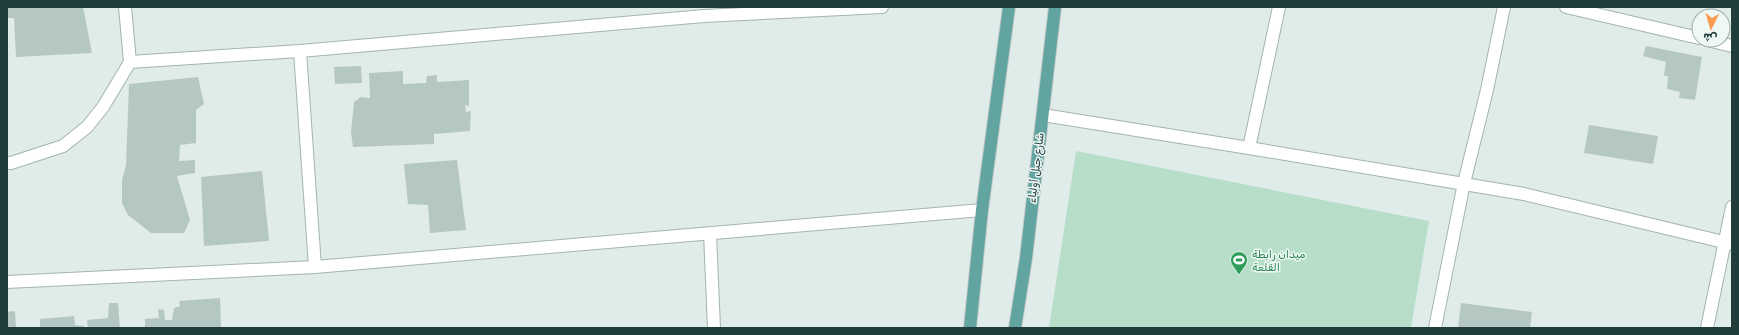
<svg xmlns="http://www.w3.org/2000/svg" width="1739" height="335" font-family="Rubik,'Noto Naskh Arabic',sans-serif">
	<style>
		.green { fill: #b7dec9 }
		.building { fill: #b5c7c2 }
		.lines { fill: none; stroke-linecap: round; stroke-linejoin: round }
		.street-casing { stroke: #a3b4b1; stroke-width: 14 }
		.primary-casing { stroke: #c1c9c8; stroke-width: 14 }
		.street { stroke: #fff; stroke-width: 12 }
		.primary { stroke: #62a4a0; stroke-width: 12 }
		.labels { text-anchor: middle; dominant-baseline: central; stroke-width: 3; stroke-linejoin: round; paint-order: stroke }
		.street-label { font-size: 11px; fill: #203d3b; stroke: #f0f8f6 }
		.leisure-label { font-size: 11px; fill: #27864d; stroke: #f0f8f6; text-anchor: start }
	</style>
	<rect width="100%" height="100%" fill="#e0ece9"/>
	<path class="green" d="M1076 151 1429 221 1411 328H1049Z"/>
	<path class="building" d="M7 7H83L92 53 16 57 14 18H7Z
		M1646 46 1702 57 1695 100 1679 98 1680 92 1667 89 1668 76H1664L1666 62 1643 56Z
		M361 66 362 83 335 84 334 67Z
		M403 71V84L426 83 427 76 437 75V82L469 80V106L465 105 466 112 471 111 470 131 434 134V144L353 147 351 132 354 102 361 97 370 98 369 73Z
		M198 77 204 104 196 110V143L180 145 179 161 195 160V173L177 176 190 220 184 233H151L128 215 122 203V180L126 165 129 84Z
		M1589 125 1658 136 1653 164 1584 153Z
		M457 160 466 230 430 233 428 205 408 204 404 164Z
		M262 171 269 241 204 246 201 177Z
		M220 298 221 328H145V319L159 318 158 309 164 310 165 320H172L174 308 180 306 179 301Z
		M109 303H118L120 328H88L87 320 108 318Z
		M1461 303 1532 312 1530 328H1458Z
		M15 311 16 328H7V312Z
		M74 316 75 325 84 326V328H40V319Z"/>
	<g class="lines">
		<g class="street-casing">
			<path id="street" d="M1566 7 1699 38
				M1707 40 1732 46
				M300 51 315 267
				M130 62 300 51 704 16 882 7
				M1043 115 1249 148 1524 194 1732 244
				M1249 148 1279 7
				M7 163H11L63 146 87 127 103 107 130 62 125 7
				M710 233 714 328
				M7 282 315 267 982 210
				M1435 328 1464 183 1487 90 1504 7
				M1707 328 1732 207"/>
		</g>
		<g class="primary-casing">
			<path id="primary" d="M970 328 982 210 1009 7
				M1015 328 1026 258 1055 7"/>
		</g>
		<use href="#street" class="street"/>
		<use href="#primary" class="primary"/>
	</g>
	<defs>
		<g id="stadium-pin" transform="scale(0.9)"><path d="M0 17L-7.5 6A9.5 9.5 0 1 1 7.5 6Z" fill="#2e9e5b" stroke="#f0f8f6"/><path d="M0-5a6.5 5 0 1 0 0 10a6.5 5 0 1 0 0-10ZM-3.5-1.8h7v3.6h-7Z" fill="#fff"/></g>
	</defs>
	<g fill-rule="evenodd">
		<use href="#stadium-pin" x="1239" y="260"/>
	</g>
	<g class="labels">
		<g class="street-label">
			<text transform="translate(1036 168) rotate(-83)">شارع جبل أولياء</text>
		</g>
		<g class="leisure-label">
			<text x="1252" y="254">ميدان رابطة<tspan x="1252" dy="13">القلعة</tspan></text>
		</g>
	</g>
	<rect width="1739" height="335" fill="none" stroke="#203d3b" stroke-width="16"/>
	<g transform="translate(1711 28) rotate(185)"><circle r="19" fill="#f0f8f6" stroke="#9dadab"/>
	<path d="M0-3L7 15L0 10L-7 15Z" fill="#f99b50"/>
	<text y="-6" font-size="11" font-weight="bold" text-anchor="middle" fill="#203d3b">ش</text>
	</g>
</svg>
